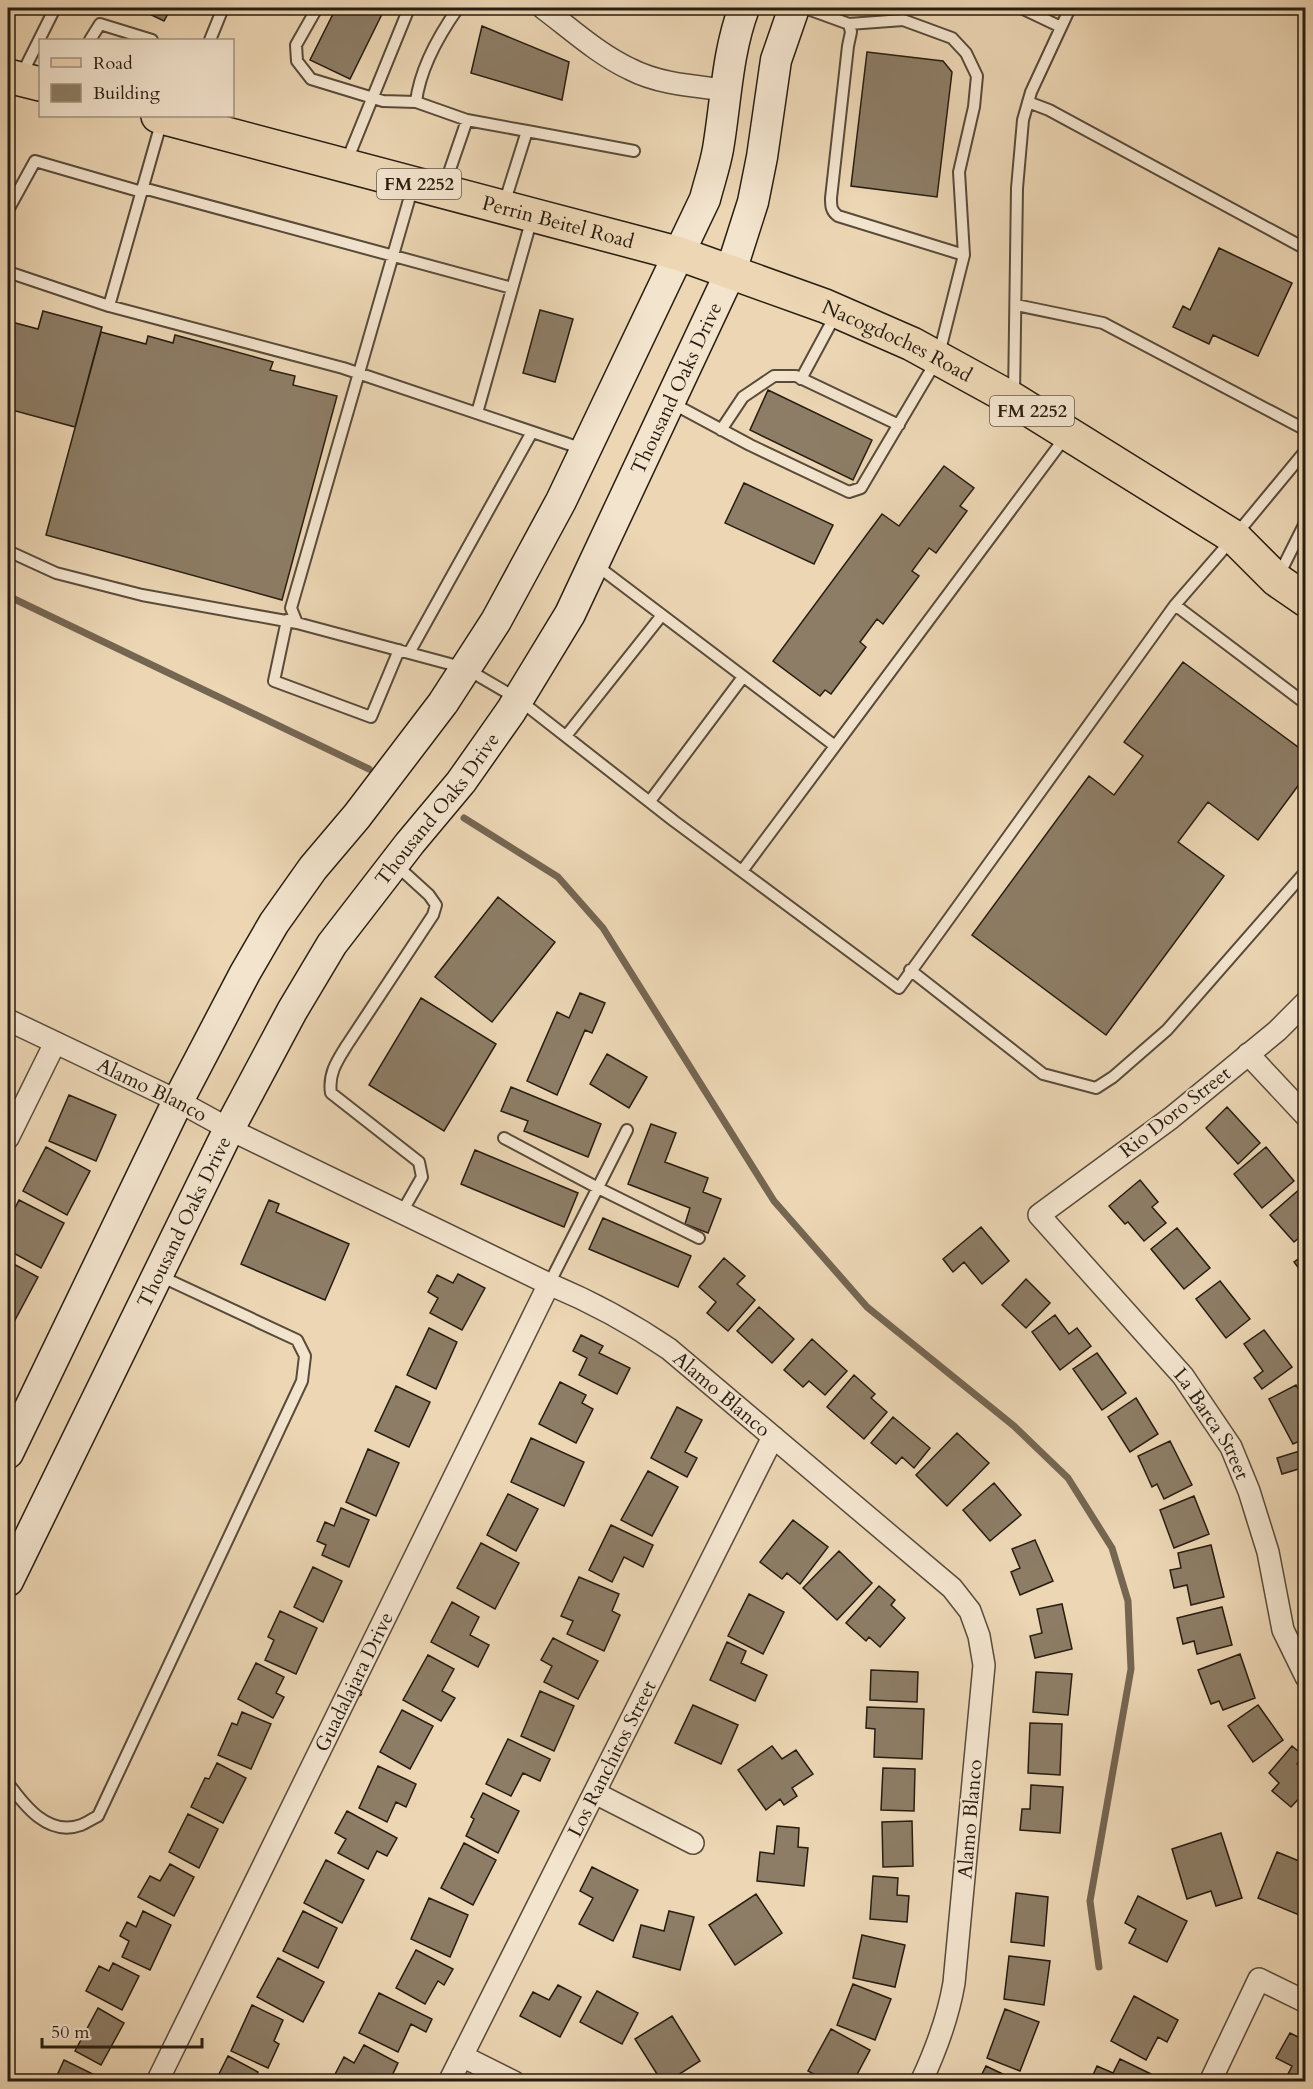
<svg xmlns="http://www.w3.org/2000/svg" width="1313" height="2089" font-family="Cardo,serif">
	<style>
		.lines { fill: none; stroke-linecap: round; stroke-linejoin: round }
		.stream { stroke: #756652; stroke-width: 7 }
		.building { fill: #8d7d66; stroke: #271d11; stroke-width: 1.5 }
		.lane-casing { stroke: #584b3a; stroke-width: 14 }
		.street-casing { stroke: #584b3a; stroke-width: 24 }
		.secondary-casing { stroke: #271d11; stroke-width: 33 }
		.primary-casing { stroke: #271d11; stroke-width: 36 }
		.lane { stroke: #f3e4ce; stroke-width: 10 }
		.street { stroke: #f3e4ce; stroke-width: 21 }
		.secondary { stroke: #f3e4ce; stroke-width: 30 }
		.primary { stroke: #ecd6b4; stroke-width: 33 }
		.labels { text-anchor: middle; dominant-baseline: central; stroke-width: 4.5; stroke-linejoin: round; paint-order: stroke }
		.shield { fill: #f3e4ce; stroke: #64594a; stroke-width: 1.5 }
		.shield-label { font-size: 18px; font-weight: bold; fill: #271d11 }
		.street-label { font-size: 20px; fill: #271d11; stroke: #f3e4ce }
	</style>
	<rect width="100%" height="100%" fill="#ecd6b4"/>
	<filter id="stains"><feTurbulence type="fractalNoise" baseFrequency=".00333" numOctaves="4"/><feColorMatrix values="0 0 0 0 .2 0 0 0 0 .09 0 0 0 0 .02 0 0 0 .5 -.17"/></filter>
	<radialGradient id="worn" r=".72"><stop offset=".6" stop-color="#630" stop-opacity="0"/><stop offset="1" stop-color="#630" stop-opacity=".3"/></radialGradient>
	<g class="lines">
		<path class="stream" d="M8 596 369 769
			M464 818 558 877 603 928 774 1201 867 1307 1014 1426 1068 1478 1112 1548 1128 1601 1131 1669 1090 1901 1099 1967"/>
	</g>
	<path class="building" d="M137 8H171L164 21Z
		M336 8H385L350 79 310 60Z
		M482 26 569 62 562 100 471 73Z
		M867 52 943 61 952 72 937 197 851 186Z
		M1219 248 1292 283 1258 356 1213 335 1209 344 1173 327 1183 306 1190 310Z
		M540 310 573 319 555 382 523 373Z
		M43 311 102 327 75 427 8 409V321L38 329Z
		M101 332 146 344 148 336 173 343 175 335 273 362 270 370 295 376 293 385 337 396 282 600 46 535Z
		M768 390 872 440 853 480 750 430Z
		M944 466 974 488 960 506 967 511 936 553 929 548 912 571 919 576 883 624 877 619 860 642 866 647 831 694 825 690 820 696 773 661 882 514 899 526Z
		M744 483 833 525 814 564 725 523Z
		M1183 662 1306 753V775L1258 840 1208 802 1178 842 1224 876 1106 1035 972 935 1089 776 1114 795 1143 756 1124 742Z
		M498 897 555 942 492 1022 435 977Z
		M580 993 605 1003 592 1033 585 1030 557 1095 527 1081 557 1012 569 1018Z
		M421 998 496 1044 444 1131 369 1085Z
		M607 1054 647 1077 629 1108 590 1084Z
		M511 1087 601 1124 588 1157 524 1131 528 1121 501 1111Z
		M69 1095 116 1115 96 1161 49 1141Z
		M1227 1107 1260 1143 1238 1164 1206 1128Z
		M651 1124 676 1133 665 1162 708 1178 703 1192 721 1199 708 1233 685 1224 690 1208 628 1184Z
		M46 1147 90 1171 67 1215 23 1191Z
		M1266 1147 1294 1181 1262 1208 1234 1174Z
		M475 1150 578 1193 564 1227 461 1184Z
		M1140 1180 1158 1202 1152 1207 1166 1223 1144 1241 1128 1222 1125 1224 1109 1206Z
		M1301 1188 1306 1193V1232L1294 1242 1270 1215Z
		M19 1200 64 1223 41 1268 8 1250V1222Z
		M269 1200 279 1204 276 1212 349 1244 325 1300 241 1264Z
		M603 1218 691 1256 678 1287 589 1249Z
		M981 1227 1009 1261 982 1284 964 1262 953 1272 943 1259Z
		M1177 1228 1210 1268 1184 1289 1151 1249Z
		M1306 1254V1278L1294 1262Z
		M724 1258 745 1276 737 1284 755 1300 728 1331 707 1313 716 1302 699 1287Z
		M8 1261 38 1277 15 1320 8 1316Z
		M458 1274 485 1288 462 1330 430 1313 438 1298 428 1292 437 1275 453 1283Z
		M1026 1279 1050 1303 1026 1328 1002 1305Z
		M1220 1281 1250 1319 1226 1338 1196 1299Z
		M759 1307 794 1339 772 1363 737 1331Z
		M1055 1315 1069 1334 1077 1328 1091 1346 1060 1370 1032 1332Z
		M429 1328 457 1342 436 1389 407 1375Z
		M1264 1330 1292 1367 1262 1389 1254 1378 1263 1371 1244 1344Z
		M581 1335 603 1346 599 1353 630 1368 617 1394 579 1375 587 1358 573 1351Z
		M812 1339 847 1371 825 1395 809 1381 803 1387 784 1370Z
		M1097 1353 1126 1393 1102 1410 1073 1369Z
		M854 1375 875 1394 871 1398 887 1412 864 1439 827 1407Z
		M560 1382 586 1395 582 1403 593 1409 576 1443 539 1424Z
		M1296 1385 1306 1403V1438L1293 1444 1269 1399Z
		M396 1386 430 1402 409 1447 375 1431Z
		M1136 1398 1158 1434 1130 1452 1108 1417Z
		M677 1407 702 1420 685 1452 697 1458 687 1477 651 1458Z
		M893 1417 930 1448 914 1468 902 1457 896 1464 871 1443Z
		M957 1433 989 1463 947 1506 916 1475Z
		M531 1438 584 1462 564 1506 511 1482Z
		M1170 1441 1192 1485 1164 1499 1157 1484 1152 1487 1138 1456Z
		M368 1449 399 1463 376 1516 346 1502Z
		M1306 1449V1480L1302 1468 1282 1474 1277 1458Z
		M648 1471 678 1487 652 1536 621 1520Z
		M994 1483 1021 1515 990 1541 963 1510Z
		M508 1494 538 1509 516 1551 487 1535Z
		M1194 1496 1209 1534 1174 1548 1160 1510Z
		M341 1508 369 1520 349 1567 322 1555 326 1545 317 1541 325 1522 334 1526Z
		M793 1520 828 1547 800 1584 787 1573 782 1579 760 1562Z
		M611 1525 653 1545 643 1567 624 1557 612 1582 589 1570Z
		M1035 1540 1053 1581 1020 1595 1011 1572 1020 1568 1012 1549Z
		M481 1543 519 1563 495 1609 457 1588Z
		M1211 1545 1224 1597 1191 1605 1187 1585 1174 1588 1170 1570 1181 1568 1178 1553Z
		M839 1551 872 1583 837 1620 803 1588Z
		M313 1567 342 1581 323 1622 294 1607Z
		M579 1577 619 1594 612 1611 620 1615 604 1651 567 1634 573 1621 561 1616Z
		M879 1586 895 1600 891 1605 905 1618 880 1647 869 1637 866 1641 846 1623Z
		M749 1594 784 1612 763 1654 728 1636Z
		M452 1602 479 1617 470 1635 489 1645 478 1667 431 1642Z
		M1062 1604 1072 1649 1035 1658 1030 1636 1042 1633 1037 1609Z
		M1222 1607 1232 1645 1197 1654 1194 1641 1183 1644 1177 1618Z
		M280 1611 317 1628 296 1674 265 1660 274 1640 268 1637Z
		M553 1638 598 1661 578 1699 544 1682 552 1666 541 1660Z
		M727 1642 746 1651 741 1663 767 1675 755 1701 710 1680Z
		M1240 1654 1255 1698 1223 1710 1219 1701 1211 1704 1198 1670Z
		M428 1655 454 1669 442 1691 455 1698 441 1721 403 1700Z
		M256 1663 284 1677 276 1693 284 1697 273 1718 238 1699Z
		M871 1670 918 1672 917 1702 870 1700Z
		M1036 1672 1072 1674 1068 1715 1033 1712Z
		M540 1691 574 1706 554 1751 521 1736Z
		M693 1705 738 1725 721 1764 675 1743Z
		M1258 1705 1283 1740 1253 1762 1228 1726Z
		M867 1707 924 1709 922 1759 874 1757 875 1729 866 1728Z
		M402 1710 433 1726 410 1769 380 1752Z
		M242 1712 271 1724 251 1769 218 1755 232 1723 237 1725Z
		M1030 1723 1062 1724 1060 1775 1028 1773Z
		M508 1739 550 1759 540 1781 523 1773 511 1796 486 1784Z
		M772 1746 782 1759 796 1750 813 1774 792 1788 797 1796 784 1805 780 1799 766 1810 738 1770Z
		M1292 1746 1304 1756 1297 1764 1306 1771V1791L1291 1807 1272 1791 1279 1783 1269 1773Z
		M217 1763 246 1778 223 1823 191 1807 205 1778 209 1779Z
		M378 1766 416 1784 406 1807 396 1802 387 1822 359 1808Z
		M883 1768 915 1769 914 1811 881 1810Z
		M1031 1785 1063 1787 1060 1833 1020 1830 1022 1809H1030Z
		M483 1793 519 1811 498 1853 466 1836 474 1819 471 1817Z
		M347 1811 397 1838 387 1856 377 1851 368 1869 338 1853 346 1839 335 1833Z
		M188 1814 218 1829 199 1868 169 1852Z
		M912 1821 913 1866 883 1867 882 1822Z
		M777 1826 799 1828 798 1847 808 1848 804 1886 757 1881 760 1852 774 1854Z
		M1221 1833 1242 1898 1216 1906 1211 1891 1187 1899 1172 1849Z
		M464 1843 496 1860 473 1905 441 1888Z
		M1277 1852 1304 1863 1299 1875 1306 1878 1304 1917 1258 1898Z
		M326 1860 364 1880 342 1923 304 1903Z
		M170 1864 194 1877 174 1916 138 1897 150 1876 160 1881Z
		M592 1867 638 1890 613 1941 579 1924 593 1898 580 1891Z
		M873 1876 898 1878 897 1895 909 1896 907 1922 870 1919Z
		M1016 1893 1048 1897 1044 1946 1011 1942Z
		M756 1894 782 1933 735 1965 709 1925Z
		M1138 1896 1187 1921 1167 1962 1129 1943 1136 1929 1125 1923Z
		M429 1898 468 1915 450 1957 411 1939Z
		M143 1911 171 1925 150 1970 122 1957 129 1941 120 1936 127 1922 136 1927Z
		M303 1911 337 1928 318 1968 283 1951Z
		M669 1911 694 1917 680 1970 633 1957 641 1925 664 1931Z
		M862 1935 905 1945 895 1987 853 1978Z
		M416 1950 453 1969 444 1985 438 1981 425 2004 396 1988Z
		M1009 1956 1050 1961 1044 2005 1004 1999Z
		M278 1958 324 1982 303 2022 257 1997Z
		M113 1963 139 1976 122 2010 86 1991 99 1966 109 1971Z
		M853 1984 891 1999 875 2040 837 2025Z
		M558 1985 581 1997 560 2037 520 2016 533 1992 549 2000Z
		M597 1991 638 2013 622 2044 580 2022Z
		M379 1993 432 2019 426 2032 411 2024 398 2052 359 2033Z
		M1134 1996 1178 2020 1167 2042 1158 2037 1146 2060 1111 2041Z
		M252 2005 283 2020 274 2041 279 2044 268 2068 231 2051Z
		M98 2008 124 2023 101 2065 75 2051Z
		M1005 2009 1039 2022 1020 2071 987 2058Z
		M672 2016 700 2061 667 2082H662L635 2039Z
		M831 2029 870 2050 853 2082H828L808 2071Z
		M1290 2033 1306 2041V2082H1284L1292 2066 1276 2058Z
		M364 2045 398 2063 389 2082H331L344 2057 354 2063Z
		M228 2056 258 2072 254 2082H215Z
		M1120 2059 1151 2074 1148 2082H1090L1097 2066 1113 2073Z
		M64 2060 97 2076 94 2082H54Z
		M986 2066 1013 2079 1012 2082H978Z"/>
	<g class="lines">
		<g class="lane-casing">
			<path id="lane" d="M317 8 296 45 297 61 311 79 383 101 416 102C420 68 439 35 458 8
				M805 8 849 24 851 32 848 46 831 198C831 206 831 211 838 216L964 255
				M1021 8 1061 27
				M90 40 100 24 152 40
				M210 40 223 8
				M21 76 55 8
				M416 102 467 120 444 187
				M1028 102 1049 110 1306 249
				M162 120 109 306 343 368 583 449
				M467 120 527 131
				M346 163 409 8
				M413 186 291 608 297 623 465 668 518 699 674 821 899 988 1175 605 1234 537 1306 450
				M143 188 512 288
				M504 204 527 131 634 151
				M8 210 35 161 142 192
				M8 272 109 306
				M1016 305 1103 323 1306 430
				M801 379 836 314
				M1014 396 1017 188 1023 120 1031 92 1070 8
				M670 402 750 445 849 492 861 488 938 358 964 255 959 172 974 107 977 76 966 53 952 38 903 20 849 24
				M477 413 532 218
				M721 430 743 397 774 376H796L899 425
				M8 551 56 573 142 595 297 623
				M596 565 835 746
				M1278 577 1306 521
				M1175 605 1306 704
				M287 620 274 681 371 717 399 650
				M409 653 532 432
				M566 736 662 615
				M650 801 743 677
				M396 865 429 895 436 905 433 915 347 1045C337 1061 328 1074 331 1093L419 1162 422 1177 402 1212
				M742 871 1066 436
				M910 970 1043 1074 1096 1088 1113 1077 1167 1030 1306 871
				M504 1138 598 1188 699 1238
				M549 1284 627 1130
				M8 1783C24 1805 48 1837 81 1825 86 1823 92 1819 98 1816L302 1381 305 1356 297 1340 160 1276"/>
		</g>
		<g class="street-casing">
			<g id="street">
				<path d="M543 8C571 29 598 54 630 69 659 84 693 86 725 90"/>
				<path id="s1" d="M1306 1002 1277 1031 1171 1118 1039 1215 1183 1376 1231 1447 1249 1491 1268 1552 1283 1630 1306 1677"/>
				<path id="s2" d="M8 1020 178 1101 229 1129 549 1284C592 1302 631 1323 669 1349L952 1588 970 1611 979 1636 984 1665 954 1983C948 2018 936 2050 921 2082"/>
				<path d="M1248 1054 1306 1116"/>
				<path d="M8 1138 55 1043"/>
				<path d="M595 1793 693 1843"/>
				<path d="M462 2056 514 2082"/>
				<path id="s3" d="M157 2082 549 1284"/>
				<path id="s4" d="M449 2082 773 1437"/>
				<path d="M1210 2082 1259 1979 1306 2002"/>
			</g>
		</g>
		<g class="secondary-casing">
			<g id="secondary">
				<path d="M8 1453 178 1101 245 973 274 923 313 868 357 816 443 703 496 621 561 501 705 199C709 183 715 166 718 149 726 102 727 53 744 8"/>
				<path id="s5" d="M8 1581 229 1129 292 1011 332 944 410 843 461 782 511 711 570 614 731 271 753 202 762 157 776 60 794 8"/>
			</g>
		</g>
		<g class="primary-casing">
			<g id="primary">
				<path d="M8 76 40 84"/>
				<path id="s6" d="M158 116 680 254 825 306 912 344 1014 400 1234 537 1277 580 1306 600"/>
			</g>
		</g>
		<use href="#lane" class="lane"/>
		<use href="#street" class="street"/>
		<use href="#secondary" class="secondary"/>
		<use href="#primary" class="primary"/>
	</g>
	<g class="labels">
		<g class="shield">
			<rect x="377" y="169" width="84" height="30" rx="4.5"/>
			<rect x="990" y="396" width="84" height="30" rx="4.5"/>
		</g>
		<g class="shield-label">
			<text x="419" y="184">FM 2252</text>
			<text x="1032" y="411">FM 2252</text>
		</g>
		<g class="street-label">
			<text stroke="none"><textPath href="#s6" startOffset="414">Perrin Beitel Road</textPath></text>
			<text stroke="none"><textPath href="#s6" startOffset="774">Nacogdoches Road</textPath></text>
			<text stroke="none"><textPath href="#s5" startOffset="1372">Thousand Oaks Drive</textPath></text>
			<text stroke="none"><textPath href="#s5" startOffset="886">Thousand Oaks Drive</textPath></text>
			<text stroke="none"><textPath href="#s2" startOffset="160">Alamo Blanco</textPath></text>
			<text transform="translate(1175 1112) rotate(-38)">Rio Doro Street</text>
			<text stroke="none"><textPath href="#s5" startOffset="400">Thousand Oaks Drive</textPath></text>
			<text stroke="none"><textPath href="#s2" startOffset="808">Alamo Blanco</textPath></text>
			<text stroke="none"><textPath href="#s1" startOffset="614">La Barca Street</textPath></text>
			<text stroke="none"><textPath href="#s3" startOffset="446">Guadalajara Drive</textPath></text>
			<text stroke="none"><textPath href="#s4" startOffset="362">Los Ranchitos Street</textPath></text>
			<text transform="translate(970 1819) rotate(-85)">Alamo Blanco</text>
		</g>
	</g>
	<rect width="1313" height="2089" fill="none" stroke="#ecd6b4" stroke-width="30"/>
	<rect x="9" y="9" width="1295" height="2071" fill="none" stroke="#271d11" stroke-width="3"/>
	<rect x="15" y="15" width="1283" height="2059" fill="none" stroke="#271d11" stroke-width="1.5"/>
	<rect x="39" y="39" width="195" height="78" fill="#f3e4ce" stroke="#a19482" stroke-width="1.5"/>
	<rect x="51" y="58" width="30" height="9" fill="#ecd6b4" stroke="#a19482" stroke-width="1.5"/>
	<text x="93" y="69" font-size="18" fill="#271d11">Road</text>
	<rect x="51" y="84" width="30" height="18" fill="#8d7d66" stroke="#a19482" stroke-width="1.5"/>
	<text x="93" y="99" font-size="18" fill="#271d11">Building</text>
	<path d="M42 2038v9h160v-9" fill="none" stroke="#271d11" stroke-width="3"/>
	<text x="51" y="2038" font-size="18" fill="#271d11" stroke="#f3e4ce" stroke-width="4.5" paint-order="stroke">50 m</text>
	<rect width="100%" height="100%" filter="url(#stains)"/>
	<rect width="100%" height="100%" fill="url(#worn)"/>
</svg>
